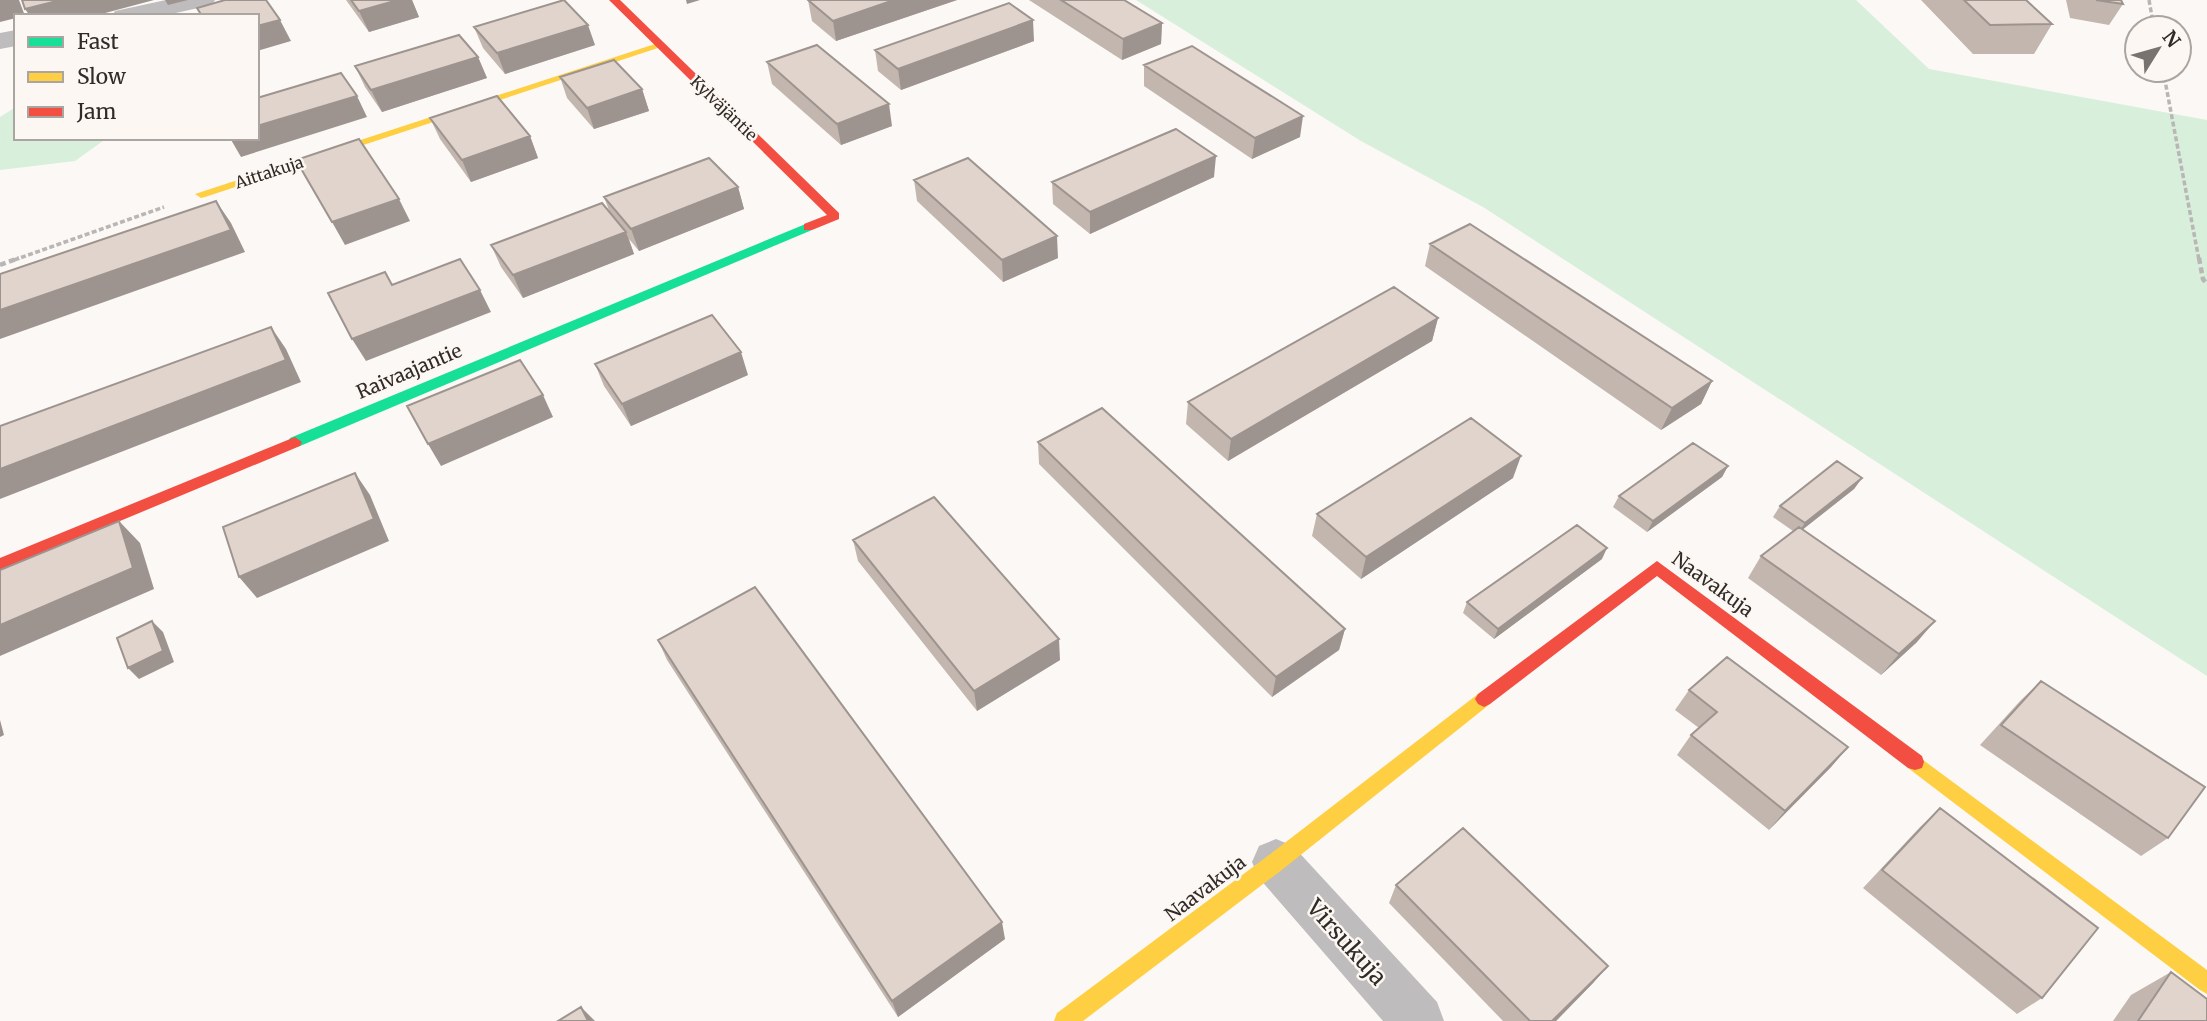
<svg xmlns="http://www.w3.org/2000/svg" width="2207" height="1021" font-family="Merriweather,serif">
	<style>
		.green { fill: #d7efdb }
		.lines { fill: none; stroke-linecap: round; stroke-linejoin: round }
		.path-far1 { stroke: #b9b6b5; stroke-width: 3.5; stroke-dasharray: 5 2.5; stroke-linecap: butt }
		.path { stroke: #b9b6b5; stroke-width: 4.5; stroke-dasharray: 6 3.5; stroke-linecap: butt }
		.street { fill: #bebcbc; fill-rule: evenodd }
		.fast { fill: #16e098; fill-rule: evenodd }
		.slow { fill: #ffcf43; fill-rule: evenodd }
		.jam { fill: #f24e42; fill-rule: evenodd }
		.wall { fill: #c2b6af }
		.shaded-wall { fill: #9e948f }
		.building { fill: #e1d4cc; stroke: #9e948f; stroke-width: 2 }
		.labels { text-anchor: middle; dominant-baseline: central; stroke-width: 5; stroke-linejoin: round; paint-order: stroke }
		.far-street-label { font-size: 16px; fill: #312b27; stroke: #fdf7f3 }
		.street-label { font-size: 19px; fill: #312b27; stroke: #fdf7f3 }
		.near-street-label { font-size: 23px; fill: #312b27; stroke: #fdf7f3 }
	</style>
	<rect width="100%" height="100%" fill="#fbf8f5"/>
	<path class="green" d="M1136 0H1856L1929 69 2207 120V676L1483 207 1361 141Z
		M16 107V138H107L75 161 0 170V117Z"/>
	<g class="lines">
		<path class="path-far1" d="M2149 0 2154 28
			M2163 70 2199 260
			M14 260 164 207"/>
		<path class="path" d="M2199 258 2203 279 2207 284
			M0 265 19 258"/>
		<path class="street" d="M166 0H215L212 5 162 16H112L115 11Z
			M16 30V46L0 49V33Z
			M1276 839 1293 846 1437 1002 1444 1021H1383L1259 878 1252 862 1259 846Z"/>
		<path class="fast" d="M808 223 812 224V230L300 446 295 447 288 442 290 438Z"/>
		<path class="slow" d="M655 44 664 46 205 197 201 198 195 194Z
			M1484 691 1490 694 1493 699 1490 704 1283 869 1083 1021H1054L1057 1013 1269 855 1478 694Z
			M1915 754 2207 970V994L2200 990 1908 768 1906 762 1908 756Z"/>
		<path class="jam" d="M609 0H620L839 213V219L812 230H804V224L827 215Z
			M295 437 302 442 300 446 0 571V558Z
			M1657 561 1922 756 1924 762 1922 768 1915 770 1908 768 1657 576 1490 704 1484 707 1478 704 1475 699 1478 694Z"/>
	</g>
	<path class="wall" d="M346 0H412L419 17 369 32Z
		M808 0H957L836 41 812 21Z
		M1029 0H1124L1162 23 1161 44 1122 60Z
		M1921 0H2026L2052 24 2034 54H1973Z
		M2066 0H2121L2123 4 2109 25 2070 18Z
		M474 27 595 45 505 74 483 48Z
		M1034 41 901 90 878 71 875 50Z
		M478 57 487 78 382 112 365 87 355 66Z
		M767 62 892 126 841 145 772 84Z
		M1144 65 1300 137 1252 159 1144 86Z
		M560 77 642 89 649 111 594 129 567 98Z
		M430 118 530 136 538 158 471 182 440 139Z
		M1214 177 1090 234 1053 204 1052 182Z
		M914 180 1058 258 1003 282 917 201Z
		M738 187 744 209 639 251 629 239 634 254 523 298 501 267 491 245 610 213 604 197Z
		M1430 244 1712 381 1701 404 1661 430 1425 266Z
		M1438 318 1432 341 1228 461 1186 424 1188 402Z
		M595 364 748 375 631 426 604 386Z
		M1038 442 1345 629 1339 650 1272 697 1039 464Z
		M1728 466 1722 477 1647 532 1613 507 1619 496Z
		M1513 478 1361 579 1312 536 1317 514Z
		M1862 478 1854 489 1802 530 1917 642 1881 675 1748 578 1761 556 1793 531 1773 517 1780 506Z
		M853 540 1060 660 977 711 858 561Z
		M1602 559 1494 639 1463 613 1467 602Z
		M658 640 1005 939 898 1017 667 660Z
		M2041 681 2168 838 2141 856 1980 745 2020 701Z
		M1689 690 1848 747 1831 767 1769 830 1677 755 1691 735 1699 728 1675 710Z
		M1940 808 2042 998 2017 1014 1863 888 1920 827Z
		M1396 885 1594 982 1556 1021H1503L1389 903Z
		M2171 972 2207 1021H2113L2131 995Z"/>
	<path class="shaded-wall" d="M0 0H19L25 16H16V18L0 22Z
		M61 0H154L94 16H30L25 9Z
		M165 0H188L168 5Z
		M398 0H412L419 17 369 32 359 11Z
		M686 0H700L687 4Z
		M894 0H957L836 41 833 21Z
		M280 20 291 41 257 51V26Z
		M1033 20 1034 41 901 90 898 69Z
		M1162 23 1161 44 1122 60 1123 39Z
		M588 25 595 45 505 74 497 53Z
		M478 57 487 78 382 112 371 90Z
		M642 89 649 111 594 129 587 108Z
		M357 96 367 117 241 157 230 138H257V126Z
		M889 104 892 126 841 145 837 124Z
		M1303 116 1300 137 1252 159 1255 138Z
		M530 136 538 158 471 182 462 160Z
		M1216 156 1214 177 1090 234V212Z
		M738 187 744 209 639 251 631 229Z
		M399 199 410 221 345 245 332 222Z
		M216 201 231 223 245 252 0 339V310Z
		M626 232 634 254 523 298 513 275Z
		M1057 236 1058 258 1003 282 1002 260Z
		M480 290 491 312 366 361 352 339Z
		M1438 318 1432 341 1228 461 1231 439Z
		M271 327 286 349 301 382 0 499V469Z
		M741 352 748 375 631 426 622 404Z
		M1712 381 1701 404 1661 430 1672 408Z
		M543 395 553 417 441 466 428 444Z
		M1521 456 1513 478 1361 579 1366 557Z
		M1728 466 1722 477 1647 532 1653 521Z
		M355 473 370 495 389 541 257 598 239 577Z
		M1862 478 1854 489 1797 534 1805 523Z
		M119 521 140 543 154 589 0 656V625Z
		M1607 548 1602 559 1494 639 1498 629Z
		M152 621 163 632 174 662 139 679 128 668Z
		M1935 621 1917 642 1881 675 1899 654Z
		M1345 629 1339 650 1272 697 1276 677Z
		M1059 639 1060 660 977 711 974 691Z
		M0 720 4 735 0 737Z
		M1848 747 1831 767 1769 830 1785 811Z
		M1002 922 1005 939 898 1017 892 1001Z
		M1608 966 1594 982 1556 1021H1552Z
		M581 1007 595 1021H588Z"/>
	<path class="building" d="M22 0H61L25 9Z
		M225 0H266L280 20 257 26V16H202L197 8Z
		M351 0H398L359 11Z
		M564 0 588 25 497 53 474 27Z
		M808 0H894L833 21Z
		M1061 0H1124L1162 23 1123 39Z
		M1964 0H2026L2052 24 1990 25Z
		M2096 0H2121L2123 4Z
		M1009 3 1033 20 898 69 875 50Z
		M459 35 478 57 371 90 355 66Z
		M817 45 889 104 837 124 767 62Z
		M1192 46 1303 116 1255 138 1144 65Z
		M614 60 642 89 587 108 560 77Z
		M341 73 357 96 257 126V98Z
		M497 96 530 136 462 160 430 118Z
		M1176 129 1216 156 1090 212 1052 182Z
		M359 139 399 199 332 222 296 160Z
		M709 158 738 187 631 229 604 197Z
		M968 158 1057 236 1002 260 914 180Z
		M216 201 231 230 0 310V274Z
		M602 203 626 232 513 275 491 245Z
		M1470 224 1712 381 1672 408 1430 244Z
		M460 259 480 290 352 339 328 293 385 272 392 285Z
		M1394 287 1438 318 1231 439 1188 402Z
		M712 315 741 352 622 404 595 364Z
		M271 327 286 360 0 469V426Z
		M520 360 543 395 428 444 407 406Z
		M1102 408 1345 629 1276 677 1038 442Z
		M1471 418 1521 456 1366 557 1317 514Z
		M1693 443 1728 466 1653 521 1619 496Z
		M1837 461 1862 478 1805 523 1780 506Z
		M355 473 374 519 239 577 223 527Z
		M934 497 1059 639 974 691 853 540Z
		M119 521 133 568 0 625V570Z
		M1577 525 1607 548 1498 629 1467 602Z
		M1799 527 1935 621 1899 654 1761 556Z
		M755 587 1002 922 892 1001 658 640Z
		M152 621 163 651 128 668 117 638Z
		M1727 657 1848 747 1785 811 1691 735 1717 712 1689 690Z
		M2041 681 2205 787 2168 838 2001 725Z
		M1940 808 2098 928 2042 998 1882 870Z
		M1463 828 1608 966 1552 1021H1530L1396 885Z
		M2171 972 2207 999V1021H2138Z
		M581 1007 588 1021H558Z"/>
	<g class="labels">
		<g class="far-street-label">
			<text transform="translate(724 108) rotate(44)">Kylväjäntie</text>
			<text transform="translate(269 172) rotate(-18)">Aittakuja</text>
		</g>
		<g class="street-label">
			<text transform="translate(409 371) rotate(-23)">Raivaajantie</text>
			<text transform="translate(1713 584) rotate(36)">Naavakuja</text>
			<text transform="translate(1205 888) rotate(-37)">Naavakuja</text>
		</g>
		<g class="near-street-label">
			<text transform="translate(1347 942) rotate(48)">Virsukuja</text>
		</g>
	</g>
	<rect x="14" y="14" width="245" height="126" fill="#fdf7f3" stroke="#aba5a1" stroke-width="2"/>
	<rect x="28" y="37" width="35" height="10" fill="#16e098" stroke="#aba5a1" stroke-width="2"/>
	<text x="77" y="49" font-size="21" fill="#312b27">Fast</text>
	<rect x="28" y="72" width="35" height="10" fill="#ffcf43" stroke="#aba5a1" stroke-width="2"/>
	<text x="77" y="84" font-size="21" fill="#312b27">Slow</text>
	<rect x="28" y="107" width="35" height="10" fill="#f24e42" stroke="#aba5a1" stroke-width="2"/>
	<text x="77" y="119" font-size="21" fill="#312b27">Jam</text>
	<g transform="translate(2158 49) rotate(53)"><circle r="33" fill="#fdf7f3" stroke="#aba5a1" stroke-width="2"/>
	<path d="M0-5L12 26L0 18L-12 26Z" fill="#78736f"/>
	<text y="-10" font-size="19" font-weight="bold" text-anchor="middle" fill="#312b27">N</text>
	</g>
</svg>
